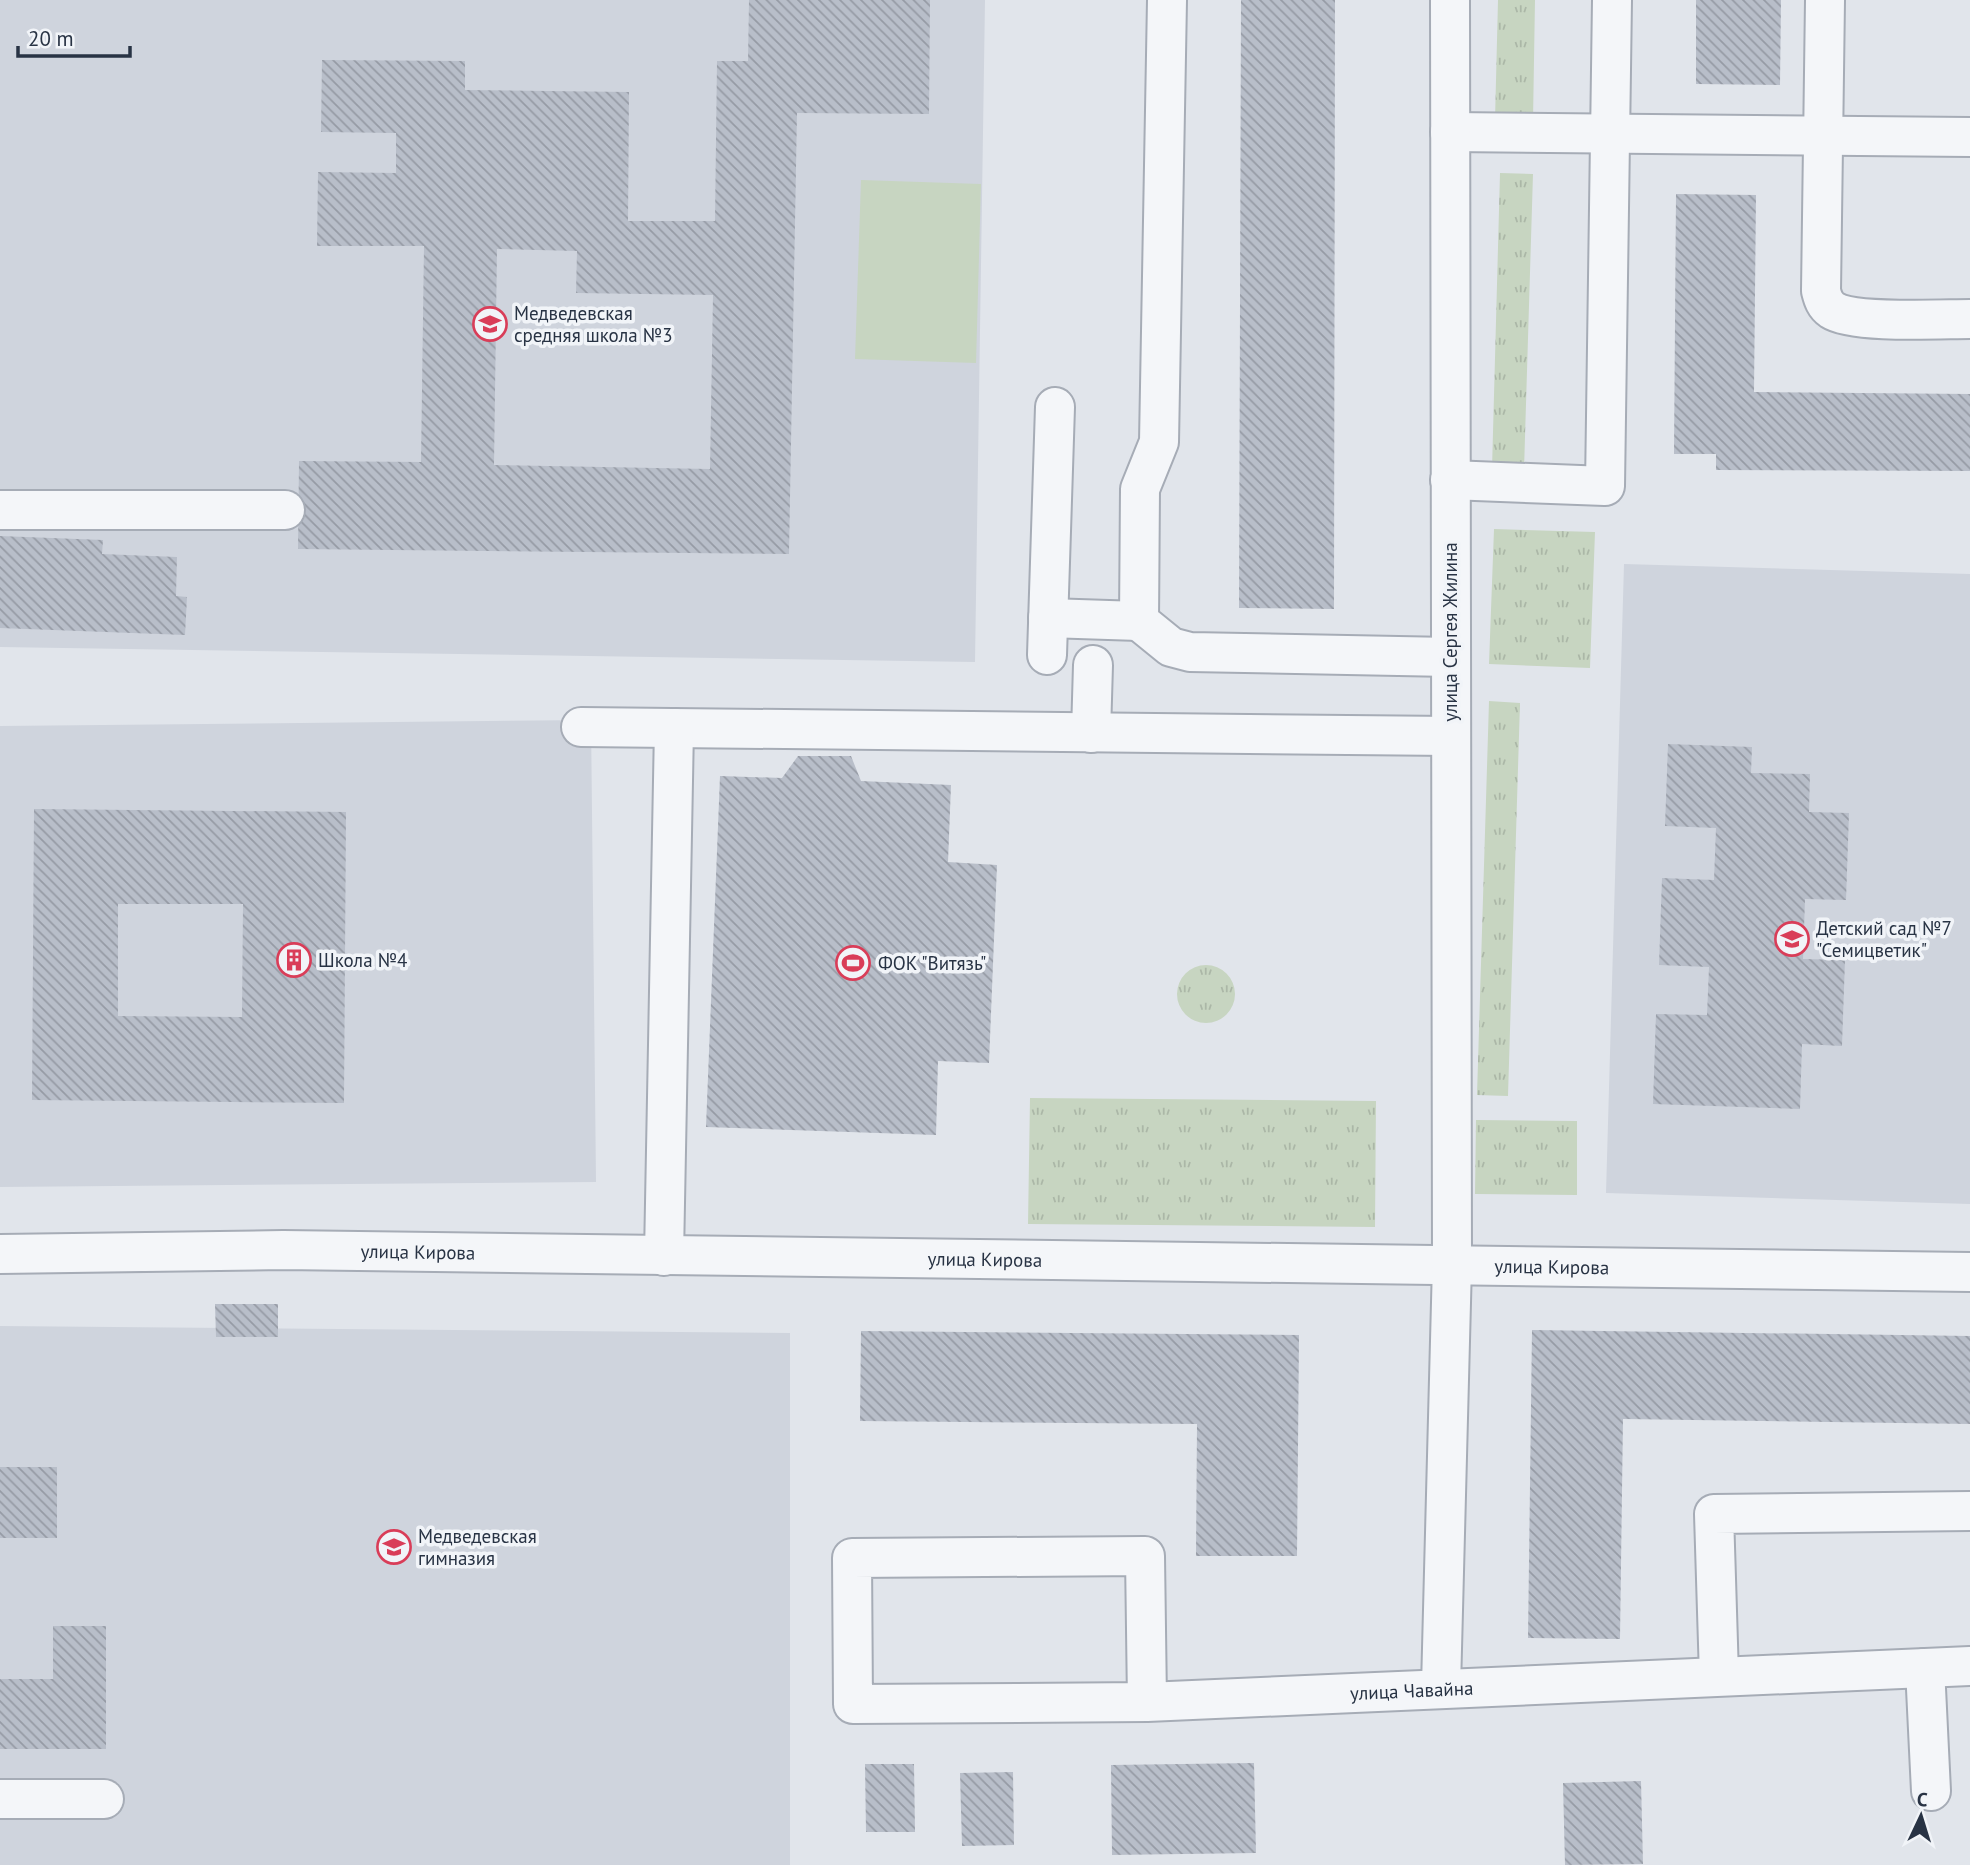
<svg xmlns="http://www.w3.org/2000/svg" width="1970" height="1865" font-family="'PT Sans',sans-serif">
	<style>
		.built { fill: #cfd4dd }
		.grass { fill: url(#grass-tufts) }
		.park { fill: #c7d5c1 }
		.building { fill: url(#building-back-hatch); fill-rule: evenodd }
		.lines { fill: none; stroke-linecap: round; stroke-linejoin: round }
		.minor-casing { stroke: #a6acb6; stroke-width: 42 }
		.minor { stroke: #f4f6f9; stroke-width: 38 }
		.labels { text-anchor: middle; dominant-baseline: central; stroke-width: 7; stroke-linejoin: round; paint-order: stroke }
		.poi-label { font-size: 19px; fill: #283344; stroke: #f1f4f8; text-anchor: start }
		.street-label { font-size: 19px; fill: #283344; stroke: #f1f4f8 }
	</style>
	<defs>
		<pattern id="grass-tufts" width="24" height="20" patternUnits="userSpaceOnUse" patternTransform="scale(1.75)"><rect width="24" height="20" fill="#c7d5c1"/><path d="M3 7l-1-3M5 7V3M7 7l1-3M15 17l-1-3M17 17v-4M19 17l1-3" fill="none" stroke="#abb7a7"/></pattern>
		<pattern id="building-back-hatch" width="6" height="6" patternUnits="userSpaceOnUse" patternTransform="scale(1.75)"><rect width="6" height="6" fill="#b8bec9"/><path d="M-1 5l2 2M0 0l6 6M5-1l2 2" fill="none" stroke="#969ba5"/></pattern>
	</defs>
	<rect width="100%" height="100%" fill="#e1e5eb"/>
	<path class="built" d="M0 0H985L975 662 0 647Z
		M1624 564 1970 574V1204L1606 1193Z
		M591 720 596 1182 0 1187V726Z
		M0 1326 790 1333V1865H0Z"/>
	<path class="grass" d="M1498 0H1535L1533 121 1495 120Z
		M1500 173 1533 174 1524 470 1492 469Z
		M1494 529 1595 532 1590 668 1489 664Z
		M1489 701 1520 703 1508 1096 1477 1095Z
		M1177 994a29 29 0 1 1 58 0a29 29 0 1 1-58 0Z
		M1030 1098 1376 1101 1375 1227 1028 1224Z
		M1476 1120 1577 1121V1195L1475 1194Z"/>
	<path class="park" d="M861 180 981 184 976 363 855 359Z"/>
	<path class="building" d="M749 0H930L929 114 797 113 789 554 298 549 299 461 421 462 424 246H317L318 172 396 173V133L321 132 322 60 465 61V90L629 92 628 221H715L717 61H748ZM497 249 577 251 576 293 713 295 710 469 494 465Z
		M1241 0H1335L1334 609 1239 608Z
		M1696 0H1781L1780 85 1696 84Z
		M1676 194 1756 195 1754 392 1970 394V471L1716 470V454H1674Z
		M0 536 103 540 102 554 177 557 176 596 187 597 185 635 0 628Z
		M1668 744 1752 747 1751 773 1810 774 1809 812 1849 813 1846 900 1805 899 1803 959 1845 960 1842 1046 1802 1044 1800 1109 1653 1104 1656 1014 1707 1015 1709 967 1659 965 1662 878 1714 880 1716 828 1665 826Z
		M798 756H851L861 781 951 785 948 862 997 865 989 1063 938 1061 936 1135 706 1127 720 776 782 778Z
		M34 809 346 812 344 1103 32 1100ZM118 904H243L242 1017 118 1016Z
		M215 1304H278V1337H216Z
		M1532 1330 1970 1336V1424L1623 1419 1620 1639 1528 1638Z
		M861 1331 1299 1335 1297 1556H1196L1197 1424 860 1421Z
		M0 1467H57V1538H0Z
		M53 1626H106V1749H0V1679H53Z
		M1254 1763 1256 1853 1112 1855 1111 1765Z
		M865 1764H914L915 1832H866Z
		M1013 1772 1014 1845 962 1846 960 1773Z
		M1641 1781 1643 1864 1565 1865 1563 1783Z"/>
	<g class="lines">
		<g class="minor-casing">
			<g id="minor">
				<path d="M1167 0 1159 442 1140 489 1139 621 1171 647 1190 652 1450 657"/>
				<path d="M1825 0 1821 291C1823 299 1825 305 1832 310 1853 324 1941 319 1970 319"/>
				<path d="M1450 132 1970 137"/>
				<path d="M1450 480 1605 486 1612 0"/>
				<path d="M0 510H285"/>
				<path d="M1048 618 1139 621"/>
				<path d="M1047 655 1055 407"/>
				<path d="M581 727 1451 736"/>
				<path d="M1091 733 1093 665"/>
				<path id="s1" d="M0 1254 283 1250 1970 1272"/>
				<path d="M664 1256 674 728"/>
				<path d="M1925 1668 1931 1791"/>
				<path d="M1719 1676 1714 1514 1970 1511"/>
				<path d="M1441 1687 1452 1264 1450 0"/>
				<path id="s2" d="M1147 1702 1145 1556 852 1558 853 1704 1147 1702 1970 1666"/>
				<path d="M0 1799H104"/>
			</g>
		</g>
		<use href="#minor" class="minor"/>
	</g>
	<defs>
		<g id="school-ring" transform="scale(1.75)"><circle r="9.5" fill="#f1f4f8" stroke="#d93d58" stroke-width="1.5"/><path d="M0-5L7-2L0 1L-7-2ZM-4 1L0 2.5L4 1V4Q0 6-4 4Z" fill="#d93d58"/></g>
		<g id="building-ring" transform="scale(1.75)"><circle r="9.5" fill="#f1f4f8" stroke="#d93d58" stroke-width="1.5"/><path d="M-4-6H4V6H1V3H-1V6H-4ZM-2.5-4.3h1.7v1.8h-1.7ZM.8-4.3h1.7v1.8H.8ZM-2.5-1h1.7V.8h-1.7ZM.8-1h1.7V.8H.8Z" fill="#d93d58"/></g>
		<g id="stadium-ring" transform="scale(1.75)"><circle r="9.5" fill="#f1f4f8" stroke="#d93d58" stroke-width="1.5"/><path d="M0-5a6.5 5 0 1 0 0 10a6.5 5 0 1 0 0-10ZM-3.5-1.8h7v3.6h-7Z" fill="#d93d58"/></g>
	</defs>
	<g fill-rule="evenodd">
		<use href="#school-ring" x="490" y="324"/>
		<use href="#school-ring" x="1792" y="939"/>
		<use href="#building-ring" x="294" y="960"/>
		<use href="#stadium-ring" x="853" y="963"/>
		<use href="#school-ring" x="394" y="1547"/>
	</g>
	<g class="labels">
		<g class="poi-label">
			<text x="514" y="313">Медведевская<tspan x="514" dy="22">средняя школа №3</tspan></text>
			<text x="1816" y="928">Детский сад №7<tspan x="1816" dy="22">"Семицветик"</tspan></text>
			<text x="318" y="960">Школа №4</text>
			<text x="878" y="963">ФОК "Витязь"</text>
			<text x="418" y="1536">Медведевская<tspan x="418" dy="22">гимназия</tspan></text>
		</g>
		<g class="street-label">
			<text transform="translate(1450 632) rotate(-90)">улица Сергея Жилина</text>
			<text stroke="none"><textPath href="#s1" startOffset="418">улица Кирова</textPath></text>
			<text stroke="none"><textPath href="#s1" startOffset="985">улица Кирова</textPath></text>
			<text stroke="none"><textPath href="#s1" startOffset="1552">улица Кирова</textPath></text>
			<text stroke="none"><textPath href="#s2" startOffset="1144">улица Чавайна</textPath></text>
		</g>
	</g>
	<g transform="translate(1921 1816) rotate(4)" stroke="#f1f4f8" stroke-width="5" paint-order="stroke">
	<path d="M0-5L12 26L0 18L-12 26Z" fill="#283344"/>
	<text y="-10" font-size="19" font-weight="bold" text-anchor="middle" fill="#283344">С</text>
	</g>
	<path d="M18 46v10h112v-10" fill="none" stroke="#283344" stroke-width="3.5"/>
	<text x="28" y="46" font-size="21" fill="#283344" stroke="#f1f4f8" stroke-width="5" paint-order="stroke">20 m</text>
</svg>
